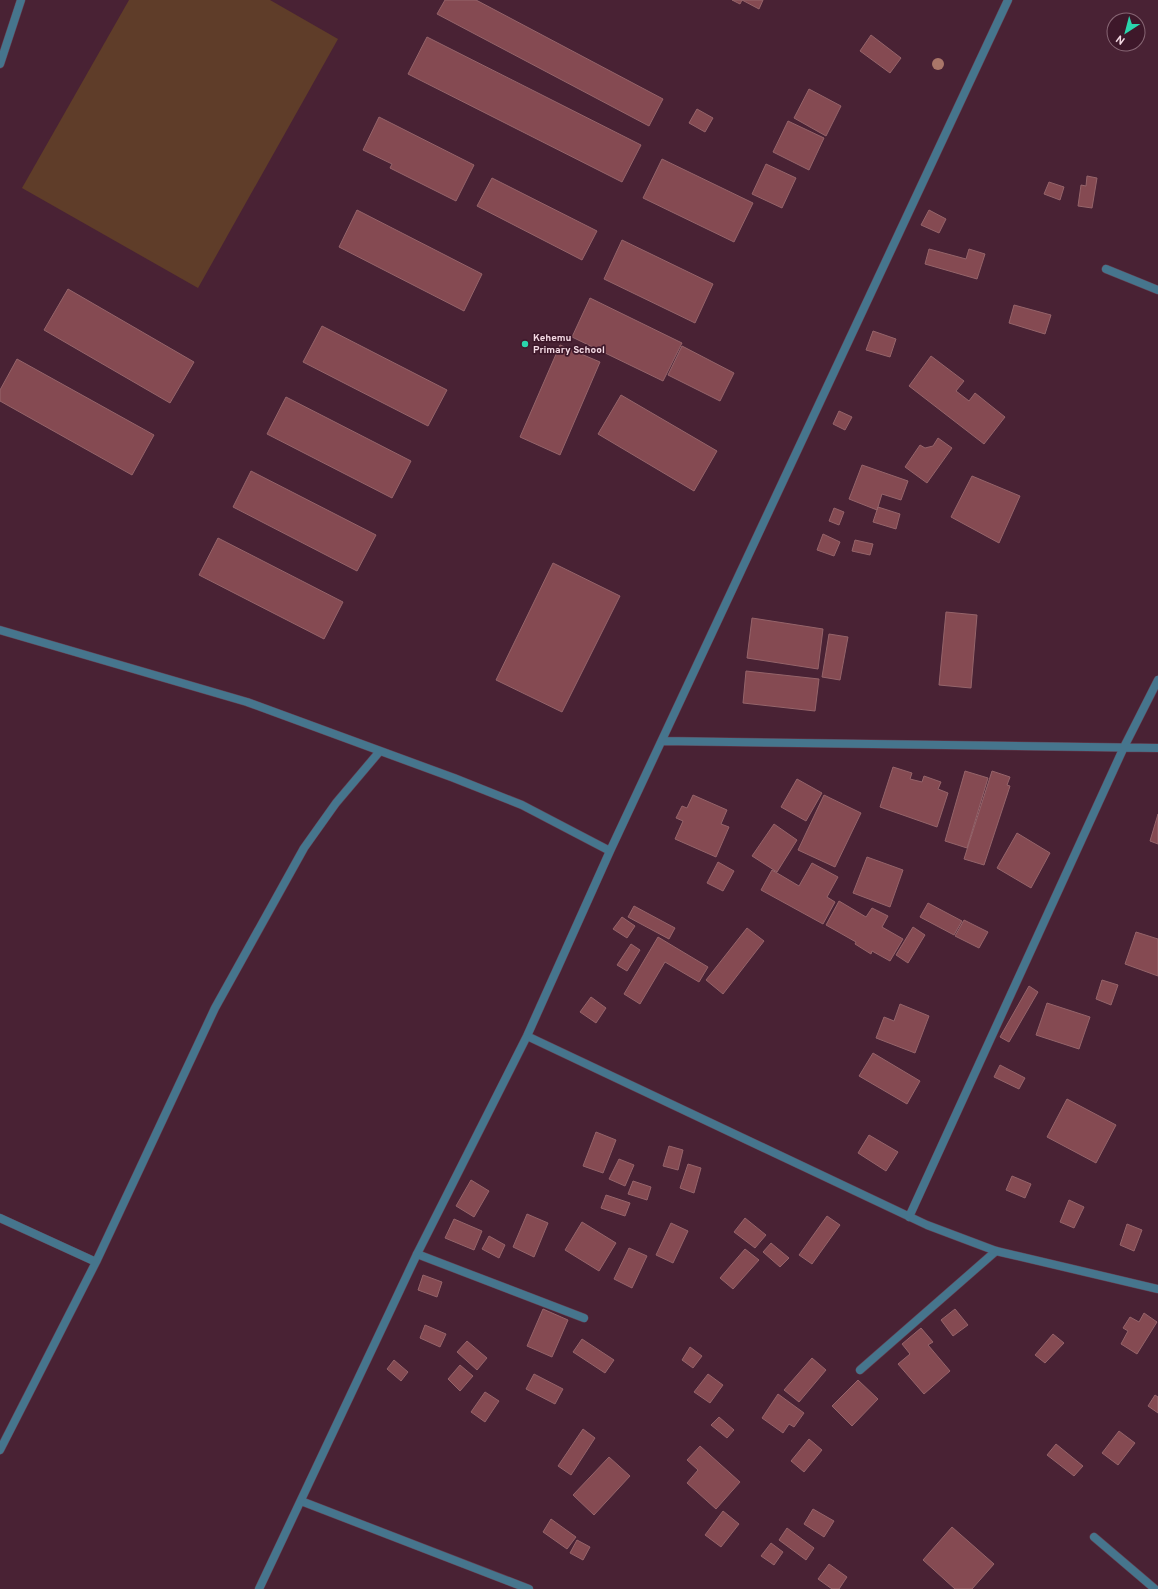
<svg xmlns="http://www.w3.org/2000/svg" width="1158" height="1589" font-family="Overpass,sans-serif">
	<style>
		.green { fill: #5f3d29 }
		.building { fill: #854a52; stroke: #95646a }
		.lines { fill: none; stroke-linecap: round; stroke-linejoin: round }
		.lane-casing { stroke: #643f50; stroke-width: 9 }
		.street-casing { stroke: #643f50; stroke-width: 9 }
		.lane { stroke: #46758d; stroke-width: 8 }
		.street { stroke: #46758d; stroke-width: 8 }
		.tree { fill: #aa7669 }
		.poi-dot { fill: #2ad5ac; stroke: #3e182a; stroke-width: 1.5 }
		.labels { text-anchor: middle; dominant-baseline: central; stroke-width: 3.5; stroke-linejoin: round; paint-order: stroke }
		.poi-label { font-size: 10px; font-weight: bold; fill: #f4dae4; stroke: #3e182a; text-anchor: start }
	</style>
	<rect width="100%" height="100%" fill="#492234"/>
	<path class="green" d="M129 0H270L338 39 198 288 22 188Z"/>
	<path class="building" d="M445 0H476L663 99 649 126 437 14Z
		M732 0H763L759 9 742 0 740 4Z
		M871 35 901 58 890 73 860 51Z
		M427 37 641 145 622 182 408 74Z
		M809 89 841 106 826 136 794 118Z
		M697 109 713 118 705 132 689 123Z
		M379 117 474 165 456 201 390 168 392 164 363 150Z
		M788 121 824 138 809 170 773 152Z
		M662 159 753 203 734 242 643 198Z
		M766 164 796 178 782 208 752 194Z
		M1087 176 1097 178 1092 208 1078 206 1081 185 1086 186Z
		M492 178 597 231 582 260 477 206Z
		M1049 182 1064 187 1060 200 1044 194Z
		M357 210 482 274 464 311 339 247Z
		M929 210 946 219 939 233 921 225Z
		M622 240 713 284 695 323 604 279Z
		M929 249 966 259 969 249 985 254 977 279 925 264Z
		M68 289 194 362 170 403 44 330Z
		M590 298 682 343 663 381 572 337Z
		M1014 305 1051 315 1045 334 1009 323Z
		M322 326 447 390 428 426 303 362Z
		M873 331 896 339 890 357 866 350Z
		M560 345 600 362 560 455 520 437Z
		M682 346 734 373 720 401 668 375Z
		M931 356 964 381 956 391 969 401 975 393 1005 417 984 444 909 386Z
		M17 359 154 435 132 475 0 401V390Z
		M621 395 717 451 694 491 598 434Z
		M286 397 411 461 392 498 267 434Z
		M839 411 852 417 845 430 833 424Z
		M938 438 952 448 927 483 905 467 920 445 925 448 933 446Z
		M862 465 908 481 901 500 882 494 877 510 849 499Z
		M251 471 376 535 357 571 233 507Z
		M972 476 1020 496 999 543 951 517Z
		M878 507 900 514 896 529 873 522Z
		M834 508 844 512 839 525 829 521Z
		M823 534 840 542 834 556 817 550Z
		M218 538 343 602 324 639 199 575Z
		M855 540 873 544 870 555 852 551Z
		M553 563 620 596 562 712 496 680Z
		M946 612 977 615 971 688 939 685Z
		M752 618 823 629 818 669 747 658Z
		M829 634 848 637 840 680 822 677Z
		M746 671 819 679 815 711 743 703Z
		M893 767 912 773 910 779 922 782 924 776 941 782 938 789 948 793 937 827 880 807Z
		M965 771 988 778 967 848 945 841Z
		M992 771 1010 777 1007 785 1010 786 984 865 964 859Z
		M797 779 822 793 806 821 781 807Z
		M693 795 727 810 721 824 729 827 716 857 675 839 683 821 676 818 682 806 687 808Z
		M824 795 861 813 835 867 798 850Z
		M1158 814V844L1150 841Z
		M774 824 797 840 777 872 752 856Z
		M1017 833 1050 853 1031 888 997 868Z
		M867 857 903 870 890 907 853 893Z
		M718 862 734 871 723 891 707 883Z
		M812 863 838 877 827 897 835 902 823 924 761 890 772 870 799 886Z
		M839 901 866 917 872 908 888 916 882 927 903 939 890 961 872 951 871 954 855 944 856 942 826 925Z
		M928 903 962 921 954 935 920 917Z
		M634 906 675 928 669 939 628 917Z
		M622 917 635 926 627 938 613 929Z
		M964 920 988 932 979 948 955 936Z
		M913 927 925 935 908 963 896 955Z
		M747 928 764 941 723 994 706 980Z
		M1136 932 1158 939V976L1125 964Z
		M658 937 708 967 699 982 665 962 640 1004 624 994Z
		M631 944 640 950 627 971 617 965Z
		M1102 980 1118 985 1111 1005 1096 999Z
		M1029 986 1038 992 1009 1042 1000 1037Z
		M591 997 606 1008 596 1023 580 1012Z
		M1047 1003 1090 1017 1079 1049 1036 1035Z
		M900 1004 929 1016 915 1053 876 1038 884 1017 894 1021Z
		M873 1053 920 1081 907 1104 859 1076Z
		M1000 1065 1025 1078 1019 1089 994 1077Z
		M1067 1099 1116 1125 1096 1163 1047 1137Z
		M596 1132 616 1140 603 1173 583 1166Z
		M869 1135 898 1152 886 1171 858 1153Z
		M669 1146 683 1150 678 1170 663 1166Z
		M619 1159 634 1165 625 1186 609 1179Z
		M688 1164 701 1168 694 1193 680 1188Z
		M1012 1176 1031 1184 1025 1198 1006 1190Z
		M471 1180 489 1191 474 1217 456 1206Z
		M633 1181 651 1187 647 1200 628 1194Z
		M606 1195 630 1203 625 1216 601 1208Z
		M1069 1200 1084 1207 1074 1228 1060 1222Z
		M527 1214 548 1223 534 1257 513 1247Z
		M827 1216 840 1225 812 1264 799 1255Z
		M745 1218 766 1235 755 1248 734 1232Z
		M454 1219 482 1231 474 1250 445 1238Z
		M582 1222 616 1243 599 1271 565 1250Z
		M671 1223 688 1231 673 1263 656 1255Z
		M1127 1224 1142 1230 1134 1251 1120 1245Z
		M489 1236 505 1245 499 1258 482 1249Z
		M771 1243 789 1258 780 1267 763 1252Z
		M629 1248 647 1256 632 1288 614 1279Z
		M745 1249 759 1260 733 1289 720 1278Z
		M423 1275 442 1282 437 1297 418 1290Z
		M543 1309 568 1320 552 1357 527 1346Z
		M955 1309 968 1325 953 1336 941 1320Z
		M1144 1313 1157 1322 1137 1354 1121 1344 1128 1331 1123 1328 1130 1317 1139 1322Z
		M425 1325 446 1334 440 1347 420 1338Z
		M921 1328 933 1342 928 1345 950 1371 924 1394 898 1364 910 1354 902 1344Z
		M1053 1334 1064 1343 1045 1363 1035 1355Z
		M582 1339 614 1360 605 1373 573 1352Z
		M467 1341 487 1358 477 1370 457 1352Z
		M690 1347 702 1356 693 1368 682 1360Z
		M812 1358 826 1370 799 1402 784 1390Z
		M394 1360 408 1372 401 1381 387 1369Z
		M460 1365 473 1376 460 1391 448 1379Z
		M534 1374 563 1389 555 1404 526 1389Z
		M708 1374 723 1385 710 1403 694 1392Z
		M858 1380 878 1399 852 1426 832 1406Z
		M485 1392 499 1401 485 1422 471 1412Z
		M778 1394 804 1413 794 1427 789 1424 783 1433 762 1418Z
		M1155 1395 1158 1397V1413L1148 1406Z
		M719 1417 734 1430 727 1438 711 1425Z
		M583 1429 595 1438 571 1475 558 1466Z
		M1119 1431 1135 1443 1118 1465 1102 1453Z
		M809 1439 822 1450 804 1472 791 1461Z
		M1056 1444 1083 1466 1074 1476 1047 1455Z
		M700 1446 740 1482 716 1509 687 1483 698 1470 687 1460Z
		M609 1457 630 1476 594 1515 573 1495Z
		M813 1509 834 1521 824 1537 804 1524Z
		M723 1511 739 1524 721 1547 705 1535Z
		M551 1519 576 1537 567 1549 543 1532Z
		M952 1527 994 1564 972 1589H955L923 1560Z
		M787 1528 814 1548 806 1560 779 1540Z
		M577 1540 590 1547 583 1560 570 1553Z
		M771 1543 783 1552 774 1565 761 1556Z
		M829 1564 847 1577 839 1589H832L818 1579Z"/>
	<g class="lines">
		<g class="lane-casing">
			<path id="lane" d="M417 1254 584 1318
				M860 1370 996 1251"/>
		</g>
		<g class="street-casing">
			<path id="street" d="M0 64 21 0
				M1106 269 1158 290
				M0 630 247 702 454 778 522 805 610 851
				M662 741 1158 748
				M527 1036 927 1225 996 1251 1158 1289
				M909 1217 1124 747 1158 680
				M0 1218 96 1262
				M0 1450 96 1262 215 1008 304 848 336 803 380 751
				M301 1501 529 1589
				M1094 1537 1155 1589
				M259 1589 417 1254 527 1036 610 851 1008 0"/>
		</g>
		<use href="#lane" class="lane"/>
		<use href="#street" class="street"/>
	</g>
	<circle class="tree" cx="938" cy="64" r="6"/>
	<circle class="poi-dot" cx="525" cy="344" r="4"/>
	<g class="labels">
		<g class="poi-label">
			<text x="533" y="338">Kehemu<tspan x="533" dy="12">Primary School</tspan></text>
		</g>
	</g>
	<g transform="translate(1126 32) rotate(216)"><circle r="19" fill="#3e182a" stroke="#876674"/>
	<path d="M0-3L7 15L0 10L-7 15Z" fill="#2ad5ac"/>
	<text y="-6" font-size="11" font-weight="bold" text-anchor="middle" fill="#f4dae4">N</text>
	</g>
</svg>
